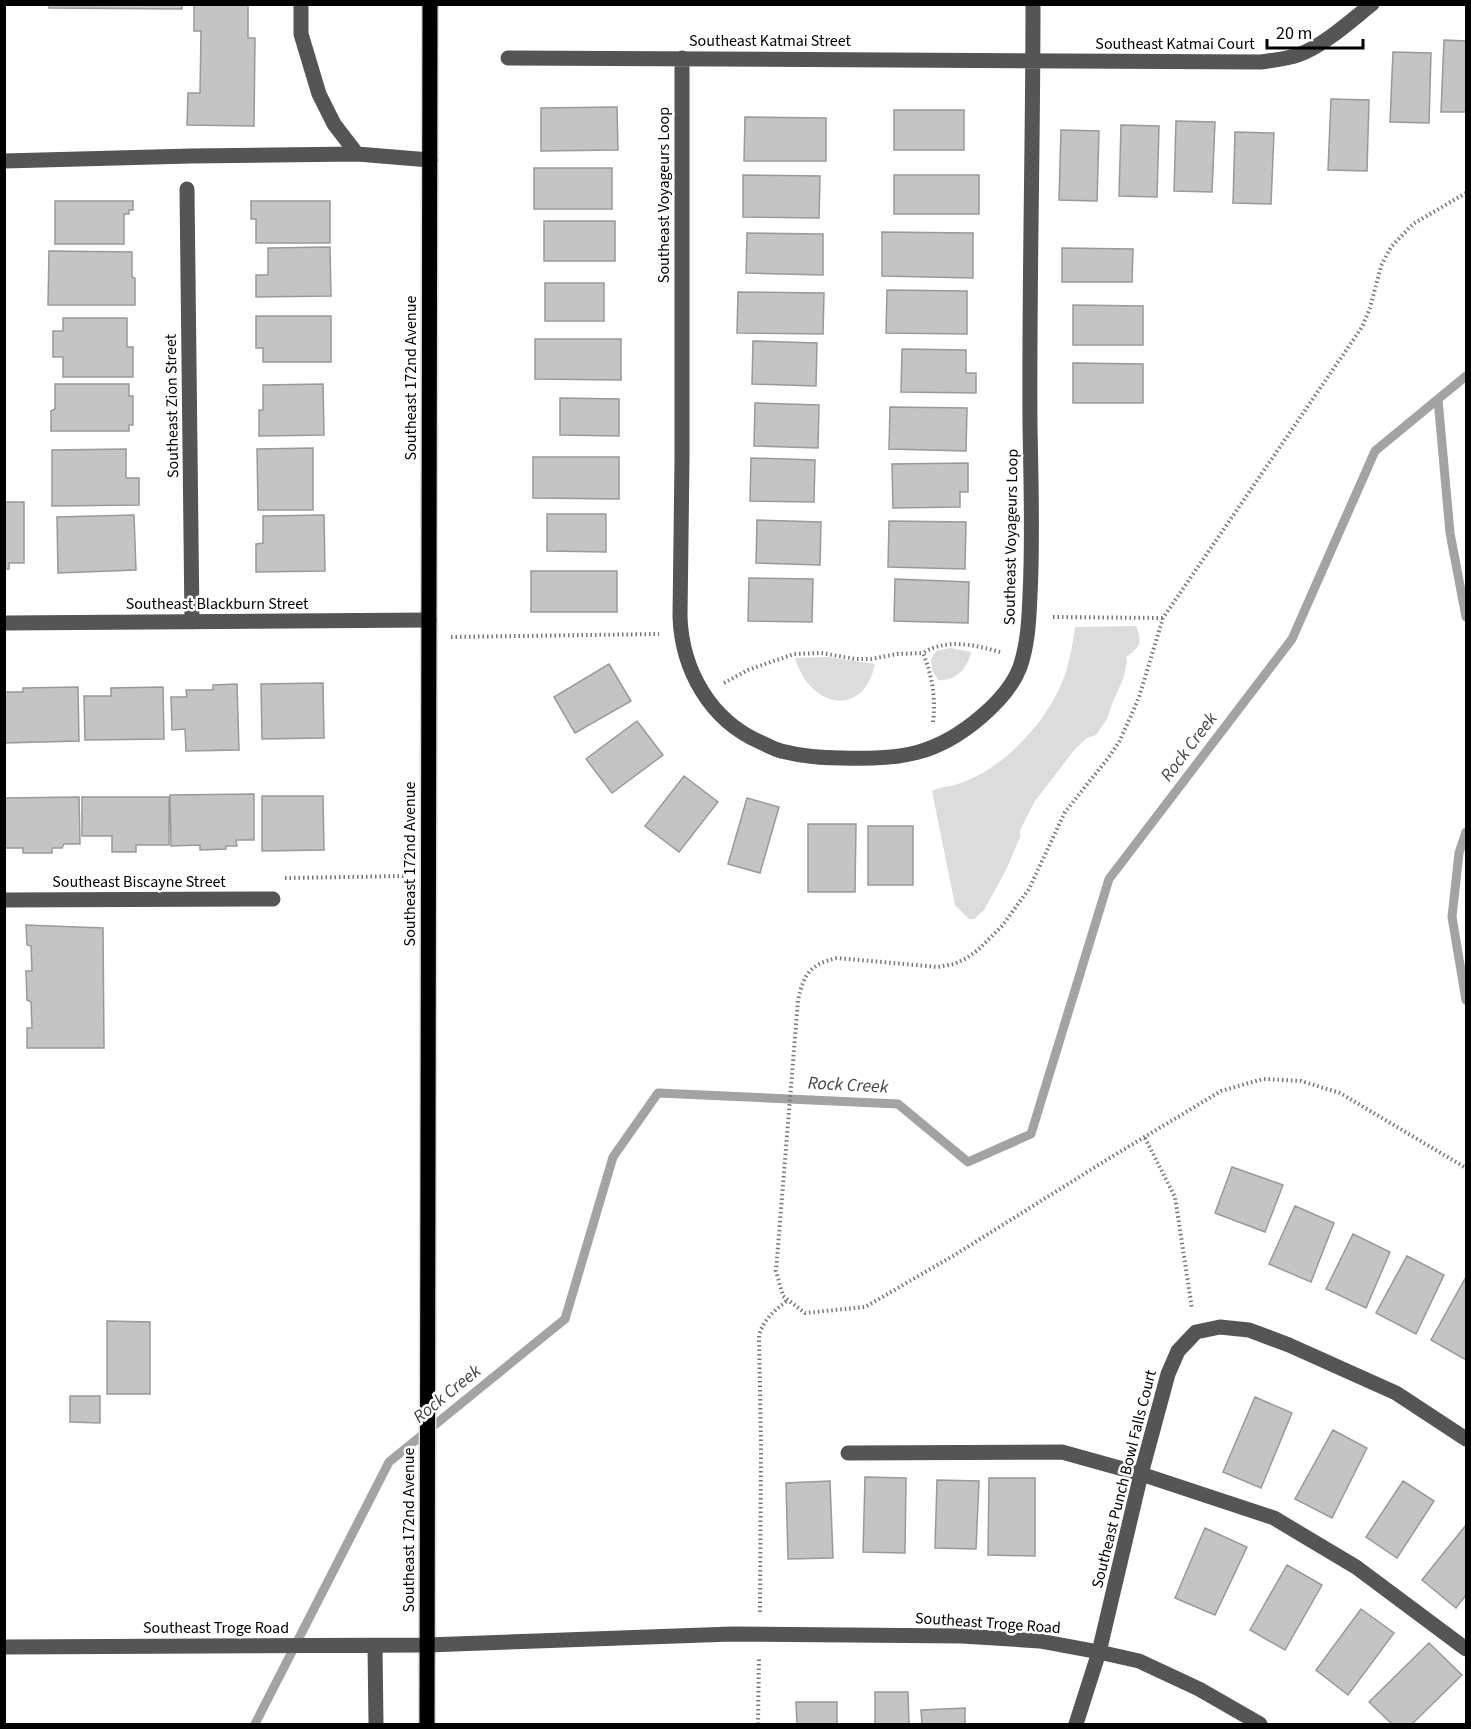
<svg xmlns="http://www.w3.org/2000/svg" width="1471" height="1729" font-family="'Source Sans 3',sans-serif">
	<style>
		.green { fill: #dcdcdc }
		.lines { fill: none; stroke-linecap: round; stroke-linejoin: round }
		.stream { stroke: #a3a3a3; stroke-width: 9 }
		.building { fill: #c4c4c4; stroke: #999; stroke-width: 1.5 }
		.major-casing { stroke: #dbdbdb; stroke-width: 18 }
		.path { stroke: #777; stroke-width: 4; stroke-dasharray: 1.5 3; stroke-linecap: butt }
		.minor { stroke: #555; stroke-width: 15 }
		.major { stroke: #000; stroke-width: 15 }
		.labels { text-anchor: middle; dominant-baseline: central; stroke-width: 5; stroke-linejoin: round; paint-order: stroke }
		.street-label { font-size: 16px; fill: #000; stroke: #fff }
		.water-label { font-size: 18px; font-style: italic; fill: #444; stroke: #fff }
	</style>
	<rect width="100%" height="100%" fill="#fff"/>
	<path class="green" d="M1136 626C1143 643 1140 647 1126 657L1127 662 1123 679 1112 704 1107 719 1096 735 1087 738 1075 749 1035 801 1020 830V837L1006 870 984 910 974 919H969L955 905 932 791C940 787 947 787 955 785 964 782 976 777 984 772 1020 751 1056 708 1067 668 1071 655 1073 641 1075 627Z
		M950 648 971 652C968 668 955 682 938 680L932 670 931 659 936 651Z
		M828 657 875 664C863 720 809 707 795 658Z"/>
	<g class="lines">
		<path class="stream" d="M1438 399 1450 533 1466 617
			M1466 832 1459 853 1452 917 1466 1000
			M255 1724 389 1462 565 1319 613 1157 658 1093 898 1104 968 1162 1031 1134 1109 879 1292 639 1375 451 1466 376"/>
	</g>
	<path class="building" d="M49 4H182V9L49 8Z
		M194 4H248V38H255L254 126 187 125 188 93H200L201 31H194Z
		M1444 40 1466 41V112H1441Z
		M1393 52 1431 53 1429 123 1390 122Z
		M1331 99 1369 100 1367 171 1328 170Z
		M617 107 618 150 541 151V108Z
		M894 110H964V150H894Z
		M745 117 826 118V161H744Z
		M1176 121 1215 122 1212 192 1174 191Z
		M1121 125 1159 126 1157 197 1119 196Z
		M1061 130 1099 131 1097 201 1059 200Z
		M1235 132 1274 133 1271 204 1233 203Z
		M534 168H612V209H534Z
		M743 175 820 176 819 218 743 217Z
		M894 175H979V214H894Z
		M55 201H133V210H129V214H124V244H55Z
		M251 201H330V243H256V219H251Z
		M544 221H615V261H544Z
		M882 232 973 233V278L882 276Z
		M747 233 823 234V275L746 273Z
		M330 247 331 296 256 297V275H268V248Z
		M1062 248 1133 249 1132 282H1062Z
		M49 251 132 252V277L135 278V305H48Z
		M545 283H604V321H545Z
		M887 290 967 291V334L886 333Z
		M738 292 824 293 823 334 737 333Z
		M1073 305 1143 306V345H1073Z
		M256 316H331V362H263V348H256Z
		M63 318H127V347H133V377H63V357H53V331H63Z
		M535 339H621V380L535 379Z
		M753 341 817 343 816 386 752 384Z
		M902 349 966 350V373H976V393L901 392Z
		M1073 363 1143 364V403H1073Z
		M55 384H129V396H133V425H129V431H51V411L55 409Z
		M323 384 324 435 259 436V410H263V385Z
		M560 398 619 399V436L560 435Z
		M755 403 819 405 818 448 754 446Z
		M890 407 967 408 966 451 889 449Z
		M313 448V510H258L257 449Z
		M126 449V478H139V505L52 506V450Z
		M533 457H619V499L533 498Z
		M751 458 815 460 814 502 750 501Z
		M968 463V492H960V507L893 508 892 464Z
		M4 502H24V563H9V569H4Z
		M547 514H606V552L547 551Z
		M134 515 136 570 58 573 57 517Z
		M324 515 325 571 256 572V544L263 543V516Z
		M757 520 821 522 820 565 756 563Z
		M889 521 966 522 965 569 888 567Z
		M531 571H617V612H531Z
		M749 578 813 579 812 622 748 621Z
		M895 579 969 582 968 623 894 621Z
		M609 664 631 701 575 733 554 697Z
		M323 683 324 738 262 739 261 684Z
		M237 684 239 750 186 751 185 729 172 730 171 697H187L186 690H213V685Z
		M78 687 79 741 4 743V692H23V688Z
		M163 687 164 739 85 740 84 696H111V688Z
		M637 721 663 755 612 793 586 759Z
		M684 776 718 802 679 852 645 826Z
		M254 794V840H236L237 846H226V849L200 850V845L171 846 170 795Z
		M262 796H323L324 850 262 851Z
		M79 797 80 844H64L62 848H52V853H23V848H4V798Z
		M82 797H169V845H136V852H112V836H82Z
		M747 798 779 807 760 873 728 864Z
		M808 824H856L855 892H808Z
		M868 826H913V885H868Z
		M26 925 103 928 104 1048H27V1028H32L31 1002 27 1000 26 971H32L31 946 27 945Z
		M1232 1167 1283 1185 1265 1232 1215 1213Z
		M1295 1206 1334 1223 1311 1282 1269 1264Z
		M1353 1234 1390 1252 1366 1308 1326 1289Z
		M1407 1256 1444 1275 1416 1334 1376 1313Z
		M1466 1277V1360L1431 1340Z
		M107 1321 150 1322V1394H107Z
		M70 1396H100V1423L70 1422Z
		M1255 1397 1292 1413 1261 1488 1223 1472Z
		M1333 1430 1367 1448 1332 1518 1295 1499Z
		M865 1477 906 1478 905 1553 863 1552Z
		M989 1478H1035V1556L988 1555Z
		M937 1480 979 1481 976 1549 935 1548Z
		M830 1481 833 1558 788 1559 786 1483Z
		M1403 1481 1434 1501 1397 1558 1366 1537Z
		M1466 1525V1595L1456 1608 1422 1580Z
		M1205 1528 1247 1547 1215 1615 1175 1598Z
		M1287 1565 1322 1585 1285 1650 1250 1630Z
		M1361 1609 1394 1633 1348 1695 1316 1670Z
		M1429 1643 1462 1675 1412 1724H1392L1369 1702Z
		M875 1692H908L909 1724H875Z
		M796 1702H837V1724H797Z
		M965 1708V1724H922L921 1710Z"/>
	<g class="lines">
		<g class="major-casing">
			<path id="major" d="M427 1724 430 4"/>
		</g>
		<path class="path" d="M1466 193 1413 224 1391 247 1381 266 1370 308 1362 327 1163 618 1139 697 1130 718 1119 742 1109 757 1065 812 1029 889 1002 926 979 949 967 958 954 964 938 967 837 958C811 964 804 973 798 1000L776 1271 783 1296 805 1313 865 1307 953 1256 1108 1159 1221 1091 1263 1079 1301 1081 1340 1093 1466 1168
			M1053 617 1163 618
			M451 637 659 634
			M724 683 748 670 794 654 821 653 856 659H871L897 654 923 653
			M933 722C936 698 932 675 923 653 947 638 975 645 1000 652
			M285 878 406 876
			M1145 1138 1175 1197 1192 1309
			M4 1159V1196
			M760 1612 761 1443 759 1335C764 1319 775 1310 788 1300
			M758 1724 759 1658"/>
		<path class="minor" d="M301 4V34L319 94 334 124 357 154
			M508 58 1261 62C1274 60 1286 59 1298 55 1322 47 1352 20 1372 4
			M682 58V459L680 617C682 670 710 720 760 742 767 745 774 749 781 751 801 756 821 758 842 758 901 760 937 755 982 716 997 703 1013 686 1020 667 1028 644 1029 619 1030 595 1033 539 1031 483 1030 426 1029 286 1033 145 1033 4
			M4 161 191 156 357 154 430 160
			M187 189 192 622
			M4 623 429 620
			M4 900 273 899
			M848 1453 1062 1452 1141 1474 1274 1518 1356 1567 1466 1649
			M375 1646 376 1724
			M4 1647 427 1645 732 1634 962 1636 1040 1641 1099 1652 1139 1661 1199 1689 1260 1724
			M1076 1724 1099 1652 1141 1474 1168 1374 1178 1351 1196 1332 1220 1327 1249 1330 1289 1345 1396 1393 1466 1439"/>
		<use href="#major" class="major"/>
	</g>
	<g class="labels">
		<g class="street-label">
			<text x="770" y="41">Southeast Katmai Street</text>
			<text x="1175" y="44">Southeast Katmai Court</text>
			<text transform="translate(664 195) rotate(-90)">Southeast Voyageurs Loop</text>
			<text transform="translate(411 378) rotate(-90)">Southeast 172nd Avenue</text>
			<text transform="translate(172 406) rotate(-91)">Southeast Zion Street</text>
			<text transform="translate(1011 537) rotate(-89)">Southeast Voyageurs Loop</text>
			<text x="217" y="604">Southeast Blackburn Street</text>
			<text transform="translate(410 864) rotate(-90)">Southeast 172nd Avenue</text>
			<text x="139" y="882">Southeast Biscayne Street</text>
			<text transform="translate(1124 1479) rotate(-76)">Southeast Punch Bowl Falls Court</text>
			<text transform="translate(409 1530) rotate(-90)">Southeast 172nd Avenue</text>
			<text transform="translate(988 1623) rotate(4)">Southeast Troge Road</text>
			<text x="216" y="1628">Southeast Troge Road</text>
		</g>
		<g class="water-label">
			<text transform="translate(1189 747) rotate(-53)">Rock Creek</text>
			<text transform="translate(848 1085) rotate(3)">Rock Creek</text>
			<text transform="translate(447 1394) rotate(-39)">Rock Creek</text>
		</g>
	</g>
	<rect width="1471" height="1729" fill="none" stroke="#000000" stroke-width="12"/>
	<path d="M1267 39v9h96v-9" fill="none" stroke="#000000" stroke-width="3"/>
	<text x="1276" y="39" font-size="18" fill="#000000" stroke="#ffffff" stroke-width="4.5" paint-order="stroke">20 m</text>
</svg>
